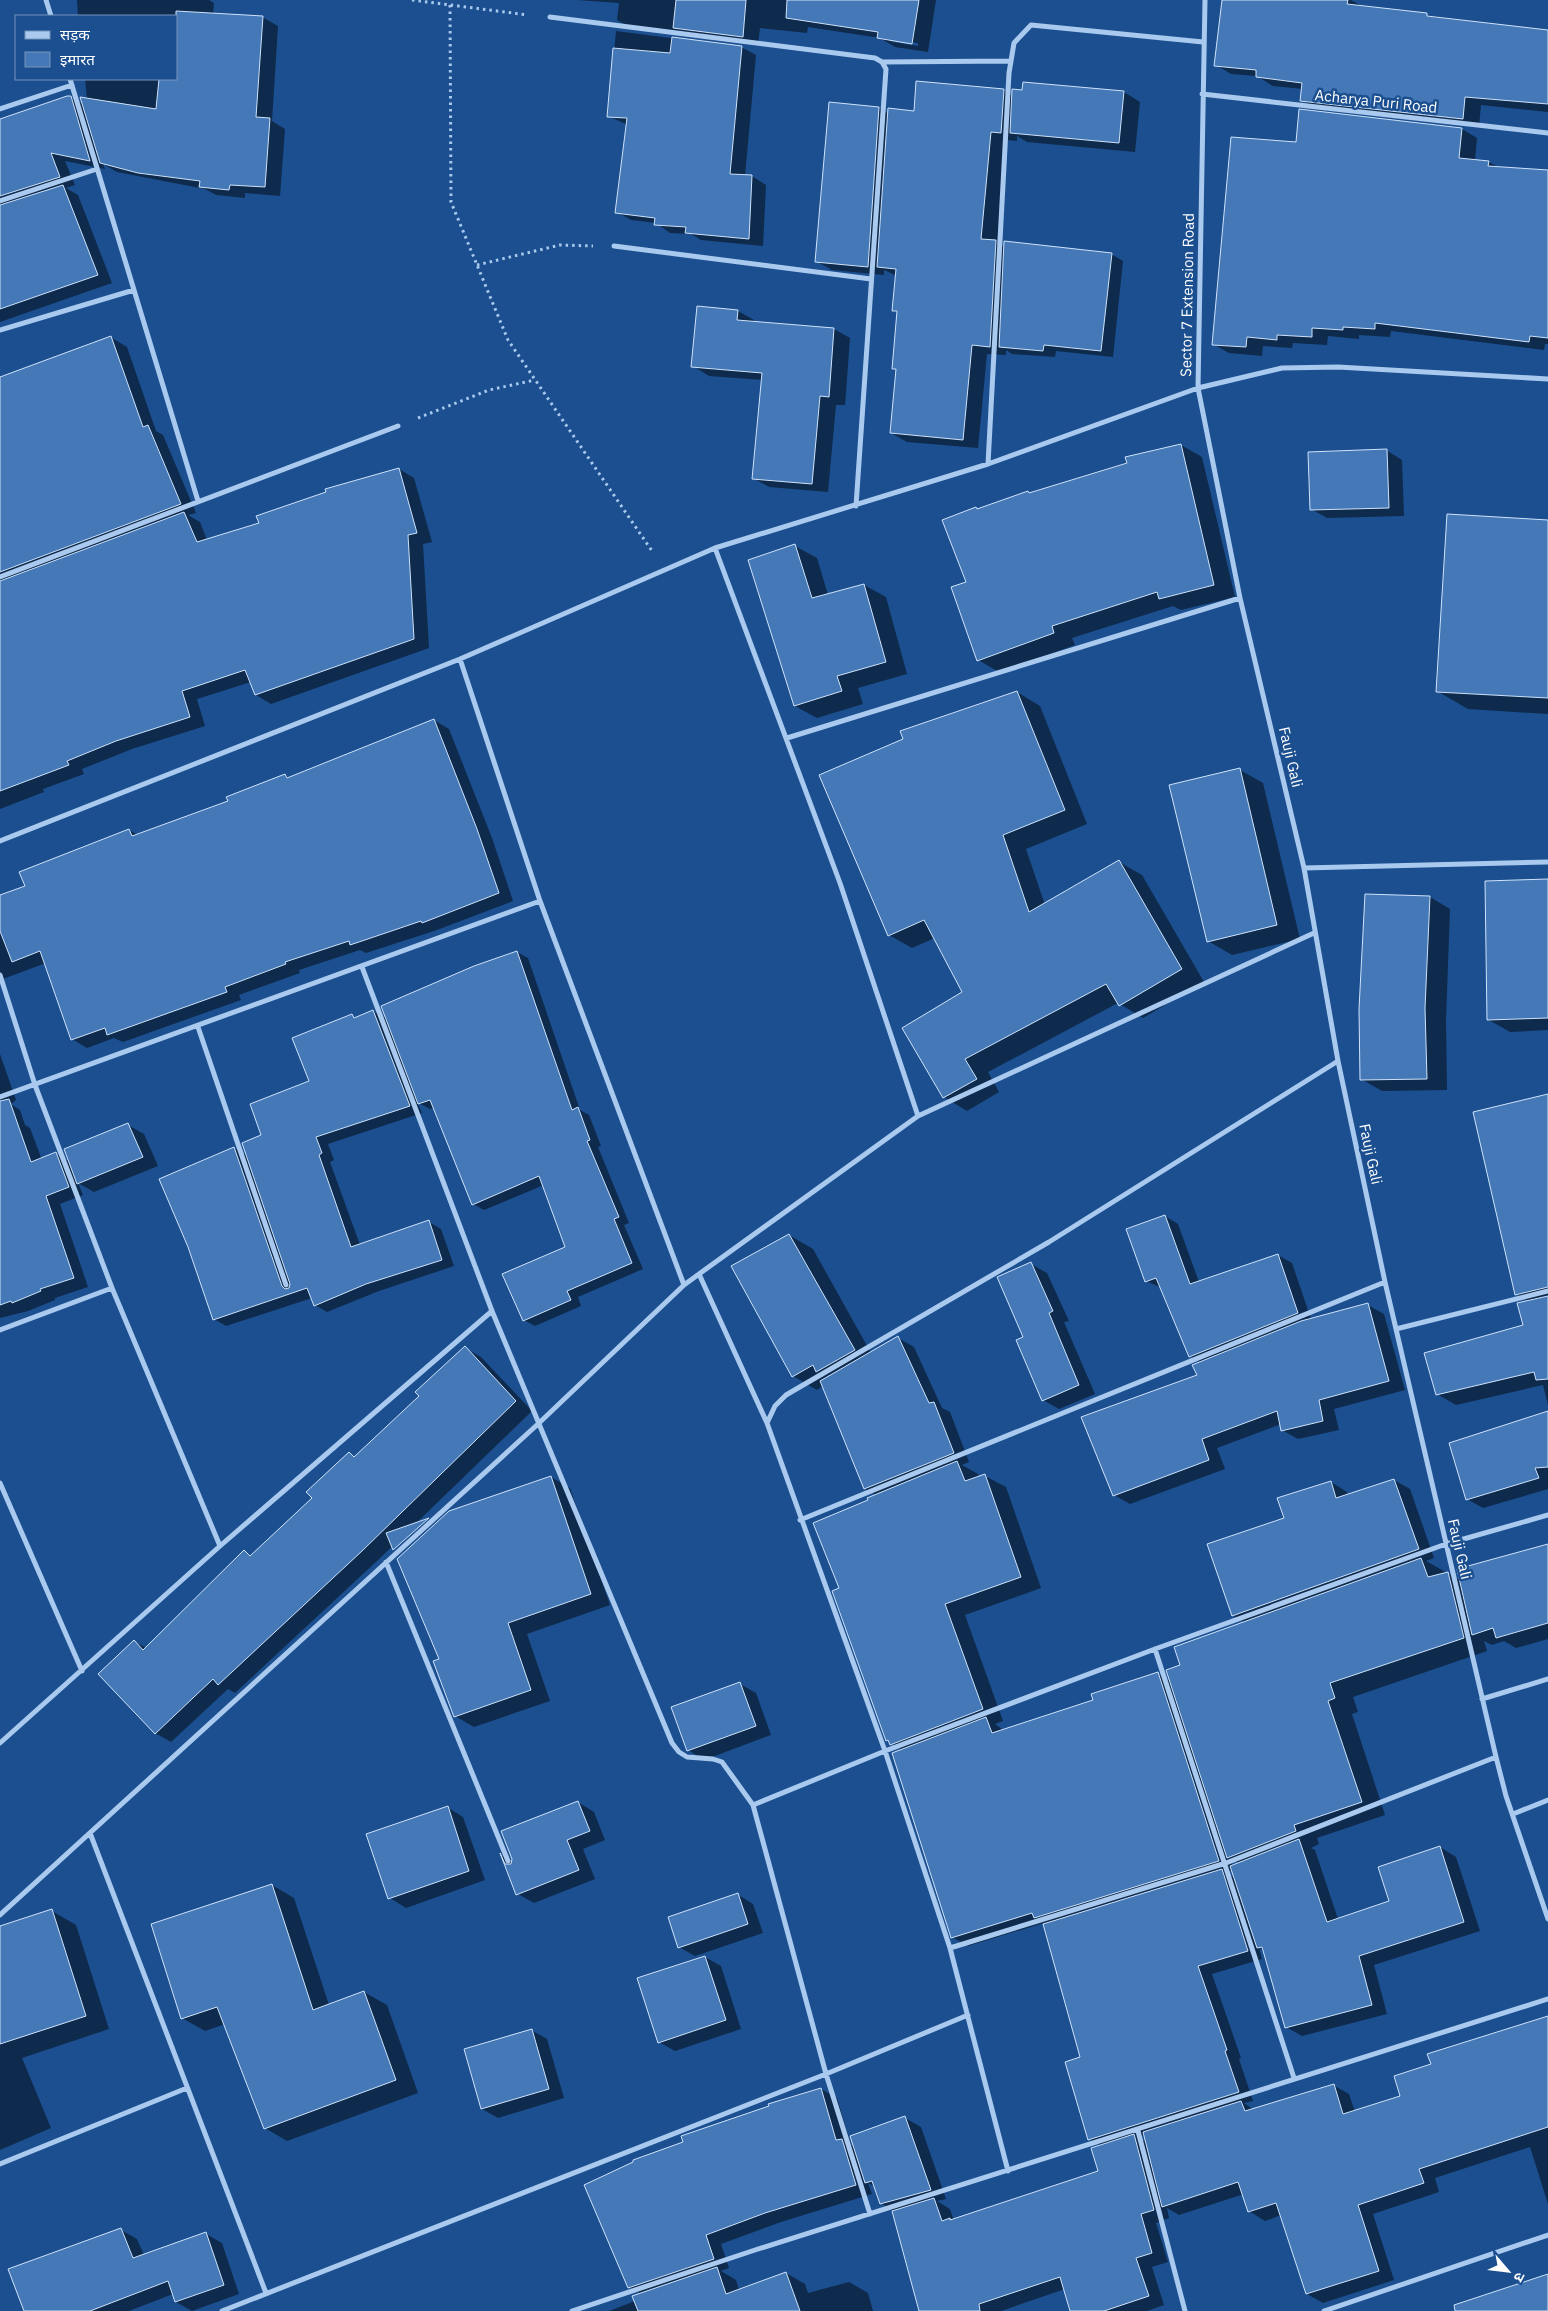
<svg xmlns="http://www.w3.org/2000/svg" width="1548" height="2311" font-family="'IBM Plex Sans','Noto Sans Devanagari',sans-serif">
	<style>
		.shadow { fill: #0007; fill-rule: evenodd }
		.building { fill: #4478b7; stroke: #cfe3fa }
		.lines { fill: none; stroke-linecap: round; stroke-linejoin: round }
		.path { stroke: #a9c9ee; stroke-width: 3; stroke-dasharray: 2.5 4; stroke-linecap: butt }
		.street { stroke: #a9c9ee; stroke-width: 5 }
		.labels { text-anchor: middle; dominant-baseline: central; stroke-width: 5; stroke-linejoin: round; paint-order: stroke }
		.street-label { font-size: 15px; fill: #fff; stroke: #1b4f8f }
	</style>
	<rect width="100%" height="100%" fill="#1b4f8f"/>
	<path class="shadow" d="M77 0H209L214 3 213 14 262 17 278 26 272 121 285 129 280 196 245 193V198L216 195 205 189 117 172 103 164 105 169 65 161 75 185 66 188 78 195 112 283 0 322V119L70 97 84 105 87 100 85 79H176V16H78Z
		M577 0H936L928 52 895 47 880 38 808 27 807 33 760 28 758 45 633 29 617 20 619 3ZM889 39 918 43V46L892 42Z
		M1223 0H1351L1363 7 1548 31V112L1481 105 1479 127 1317 109 1302 100 1303 89 1273 86 1257 76 1231 74 1216 65Z
		M616 31 741 47 756 55 745 176H752L766 185 763 246 701 240 691 234 670 233 656 223 631 220 617 212 628 125 608 116Z
		M1003 90 1013 96 1124 92 1140 102 1135 152 1027 142 1017 136V141L1007 140 997 243 1005 247 1111 254 1123 261 1113 357 1056 351 1055 357 1012 354 1006 350V355L987 354 978 448 907 442 891 433 897 371 893 368 898 313 894 310 897 276 884 270V275L832 270 816 261 879 108 889 114 915 112Z
		M1462 129 1477 138 1475 160 1489 162 1500 168 1548 171V344H1545L1544 350 1391 331 1390 337 1359 335V339L1328 336 1327 345 1293 343 1292 348 1263 346 1262 356 1229 353 1213 344 1297 143Z
		M738 311 754 320 753 323 834 329 850 338 845 405H836L828 492 769 487 753 478 763 380 709 376 693 366Z
		M112 338 127 347 156 431 163 435 196 513 188 515 200 522 207 540 260 524 399 469 414 478 432 542 423 544 429 648 271 704 256 695 251 682 197 699 205 726 132 749 82 769 84 774 43 789 44 792 0 809V381Z
		M1181 445 1202 457 1235 597 1181 610 1173 606 1072 638 1075 645 999 672 978 660 967 583 978 510Z
		M1386 450 1402 460 1404 516 1327 518 1311 509Z
		M1548 521V714L1468 709 1437 691Z
		M795 546 817 558 828 595 864 585 886 597 907 674 858 688 863 704 817 718 795 706Z
		M1017 692 1040 706 1087 824 1026 849 1045 905 1119 862 1142 875 1204 982 1143 1018 1118 1003 988 1072 999 1092 967 1111 944 1097 964 993 935 938 912 948 889 935Z
		M434 720 449 729 492 838 513 901 437 930 366 953 360 950 299 970 300 973 239 995 241 1000 123 1042 114 1038 87 1048 72 1039 46 963 0 980V897L26 887 129 830 138 835 229 801 285 775 290 778Z
		M1240 770 1263 783 1300 939 1232 955 1208 941Z
		M1548 880V1030L1510 1032 1489 1020Z
		M1430 897 1450 909 1446 1020 1447 1090 1382 1091 1361 1079Z
		M517 952 528 958 580 1110 589 1115 601 1146 598 1147 629 1223 624 1225 643 1269 578 1297 581 1306 535 1326 524 1320 567 1248 544 1185 484 1210 473 1204 434 1108 430 1109 417 1102 422 1113 328 1144 334 1160 330 1162 360 1245 429 1222 441 1229 454 1266 379 1291 327 1312 315 1305 312 1298 226 1326 214 1319 234 1148 248 1156 263 1135 311 1082 352 1016 357 1018 373 1011 388 1019Z
		M0 1054 16 1100 11 1104 20 1110 25 1125 30 1128 42 1160 56 1154 70 1162 128 1125 144 1134 158 1166 94 1192 78 1183 83 1195 60 1204 88 1287 55 1298V1300L28 1311 0 1318Z
		M1548 1095V1405L1543 1385 1456 1405 1437 1394 1524 1325 1529 1301 1516 1294Z
		M1165 1216 1178 1224 1199 1282 1278 1255 1292 1263 1311 1319 1368 1305 1384 1314 1405 1390 1334 1409 1339 1430 1298 1439 1282 1430 1281 1424 1217 1448 1225 1469 1130 1504 1114 1495 1198 1376 1202 1363 1190 1356 1162 1288 1146 1281Z
		M789 1235 813 1249 871 1353 898 1338 914 1347 942 1408 950 1412 969 1462 962 1465 978 1474 979 1478 985 1476 1006 1487 1041 1588 965 1615 1003 1721 995 1724 1003 1730 1094 1701 1158 1674 1171 1682 1181 1666 1245 1622 1233 1616 1209 1545 1285 1519 1331 1482 1347 1492 1348 1495 1394 1480 1410 1489 1434 1558 1426 1561 1460 1580 1548 1545V1639L1516 1648 1504 1641 1492 1645 1484 1641 1487 1651 1353 1697 1358 1712 1352 1714 1385 1815 1317 1838 1319 1844 1311 1848 1315 1850 1338 1919 1391 1902 1440 1847 1456 1857 1480 1931 1374 1965 1387 2014 1302 2036 1286 2027 1264 1951 1259 1948 1262 1959 1212 1974 1241 2058 1239 2059 1253 2101 1244 2103 1254 2110 1333 2085 1349 2094 1355 2112 1402 2096 1432 2065 1548 2018V2204L1530 2147 1435 2178 1439 2192 1373 2214 1394 2280 1323 2303 1307 2294 1281 2215 1265 2221 1249 2211 1244 2194 1179 2215 1167 2208 1169 2218 1156 2223 1168 2262 1152 2267 1164 2305 1147 2311H1072L1065 2289 1001 2311H920L893 2211 881 2203 875 2187 868 2183 872 2194 781 2222 721 2244 729 2268 721 2271 736 2280 739 2290 786 2273 805 2284 808 2293 849 2282 868 2293 873 2311H609L635 2301 642 2294 629 2287 821 2089 837 2098 851 2145 855 2148 905 2118 921 2127 946 2199 937 2201 950 2209 954 2221 1099 2172 1102 2146 1089 2139 1082 2058 1044 1923 968 1946 952 1937 902 1750 887 1740 841 1589 870 1501 876 1495 865 1489 823 1386 817 1390 793 1376ZM1231 1858 1240 1864 1233 1866ZM1233 1870 1235 1878 1225 1872ZM1145 2135 1147 2143 1137 2137Z
		M1031 1264 1047 1273 1069 1321 1064 1322 1095 1394 1059 1409 1043 1400Z
		M465 1348 481 1357 532 1411 378 1560 235 1693 228 1689 171 1742 155 1733 134 1641 146 1648 244 1552 252 1556 313 1498 349 1453 355 1457 420 1396Z
		M1537 1431 1548 1468V1489L1483 1508 1467 1499Z
		M551 1477 570 1488 610 1605 527 1634 550 1701 474 1727 455 1716 441 1659Z
		M740 1684 756 1693 771 1735 704 1760 688 1750Z
		M578 1802 594 1812 605 1840 583 1849 595 1879 534 1903 518 1894 502 1856 513 1862Z
		M447 1807 463 1817 485 1880 406 1908 390 1898Z
		M272 1885 294 1898 329 2005 364 1992 387 2005 418 2093 287 2141 265 2128 225 2024 205 2031 182 2018Z
		M737 1894 753 1904 763 1933 695 1956 679 1947Z
		M52 1911 76 1925 109 2029 22 2058 51 2128 0 2150V1928Z
		M705 1957 721 1966 741 2029 675 2051 659 2042Z
		M531 2030 547 2039 564 2098 498 2118 482 2109 465 2050Z
		M121 2230 137 2239 144 2255 206 2234 222 2243 239 2294 192 2311 176 2302 173 2294 129 2311H26Z"/>
	<path class="building" d="M676 0H746L743 37 673 28Z
		M787 0H919L912 44 877 38 878 32 786 18Z
		M1222 0H1348L1347 4 1427 13V16L1548 30V104L1465 97 1463 119 1300 101 1302 83 1256 77V70L1214 66Z
		M176 11 263 16 256 117 270 118 265 187 230 185 229 190 199 187 200 181 138 173 100 163 80 97 156 109 159 79H176Z
		M672 37 742 46 730 174 752 175 749 239 685 233 686 227 654 225 655 218 615 213 627 118 607 117 613 48 670 53Z
		M916 81 1004 89 1001 133 991 132 981 239 996 240 990 347 972 345 963 440 890 433 896 369H892L897 311H892L896 269 877 267 888 108 914 111Z
		M1023 82 1124 91 1119 143 1010 133 1012 89 1022 90Z
		M67 96H71L90 161 51 153 60 177 0 196V119Z
		M829 102 879 107 868 267 815 262Z
		M1299 109 1462 128 1459 158 1489 161 1488 166 1548 170V338L1530 336 1529 342 1375 323V329L1343 327V330L1312 328V337L1277 335V340L1247 337 1246 347 1212 345 1231 137 1296 142Z
		M63 185 98 275 0 309V205Z
		M1004 241 1112 253 1101 351 1044 345 1043 351 999 347Z
		M697 306 738 310 737 320 834 328 829 397 820 396 812 484 752 479 762 373 691 367Z
		M111 336 143 427 148 425 181 504 0 572V377Z
		M1181 444 1214 585 1159 599 1157 592 1052 626 1054 633 977 661 951 587 966 582 942 520 976 507 977 509 1028 491 1029 493 1127 463 1125 457Z
		M1387 449 1389 508 1310 510 1308 452Z
		M399 468 417 533 408 535 414 639 255 695 245 670 182 691 190 717 116 741 67 761 69 765 0 791V581L184 512 197 542 259 523 256 516 326 492 325 489Z
		M1447 514 1548 520V698L1436 692Z
		M795 544 812 598 864 584 886 662 837 676 842 691 794 706 748 560Z
		M1017 691 1065 810 1003 835 1029 912 1119 860 1182 969 1119 1006 1106 984 965 1059 977 1079 943 1098 902 1028 962 992 924 920 888 936 819 775 903 739 900 731Z
		M434 719 477 829 499 893 422 923 421 921 350 945 349 941 285 962 286 964 225 987 227 992 107 1035 105 1028 71 1040 40 951 12 962 0 931V895L25 886 19 872 129 829 132 836 228 801 226 797 285 774 287 778Z
		M1240 768 1277 925 1207 942 1169 785Z
		M1548 879V1018L1487 1020 1485 881Z
		M1365 894 1430 896 1425 1008 1427 1079 1360 1080 1359 1009Z
		M517 951 572 1110 578 1107 590 1140 587 1141 619 1217 614 1219 632 1263 567 1291 571 1300 523 1321 502 1274 565 1247 539 1176 472 1205 430 1100 418 1104 381 1006 474 966Z
		M373 1010 410 1106 316 1137 322 1153 319 1155 351 1247 429 1220 442 1260 366 1284 314 1306 307 1288 213 1320 188 1247 159 1179 234 1147 282 1286 285 1289 289 1288 290 1284 242 1143 261 1135 250 1104 309 1081 292 1038 352 1014 354 1018Z
		M1548 1094V1287L1515 1295 1473 1112Z
		M9 1099 31 1162 56 1152 69 1187 46 1196 74 1278 40 1289 41 1291 12 1303 11 1301 0 1305V1101Z
		M128 1123 143 1157 77 1184 64 1149Z
		M1165 1215 1190 1284 1278 1254 1298 1313 1189 1357 1156 1278 1145 1282 1126 1229Z
		M789 1234 855 1350 816 1372 813 1365 792 1377 731 1266Z
		M1031 1262 1053 1311 1049 1313 1079 1385 1042 1401 1016 1340 1023 1337 997 1277Z
		M1548 1296V1379L1536 1380 1534 1372 1436 1395 1424 1353 1523 1325 1517 1303Z
		M1368 1303 1389 1381 1319 1400 1323 1421 1281 1431 1277 1411 1202 1439 1209 1460 1113 1496 1081 1417 1197 1375 1192 1365 1301 1321Z
		M898 1336 929 1403 934 1402 954 1453 864 1489 820 1381Z
		M465 1346 516 1401 362 1551 218 1685 213 1679 155 1734 98 1674 134 1640 143 1650 244 1550 250 1556 312 1498 306 1492 349 1452 354 1457 419 1396 415 1392Z
		M1548 1411V1467L1535 1468 1539 1478 1466 1500 1449 1443Z
		M957 1461 965 1481 985 1474 1021 1577 945 1604 983 1709 890 1745 888 1740 886 1741 832 1591 839 1588 813 1523 868 1500 867 1498Z
		M551 1476 591 1594 508 1623 531 1690 454 1717 433 1661 439 1659 397 1559 449 1511Z
		M1394 1479 1419 1549 1232 1616 1207 1544 1284 1518 1277 1498 1331 1481 1336 1498Z
		M429 1518 393 1550 386 1533Z
		M1548 1544V1623L1496 1638 1493 1628 1472 1635 1457 1569Z
		M1421 1558 1428 1577 1448 1572 1464 1638 1330 1683 1335 1698 1328 1701 1362 1802 1294 1825 1296 1831 1227 1858 1166 1670 1180 1665 1174 1647Z
		M1158 1672 1219 1861 1034 1918 1032 1913 951 1938 892 1753 986 1717 992 1733 1093 1700 1091 1694Z
		M740 1682 756 1726 687 1751 671 1707Z
		M578 1801 590 1831 567 1840 579 1870 516 1895 500 1853 505 1864H511L512 1859 501 1831Z
		M448 1806 469 1871 388 1899 366 1834Z
		M1299 1839 1327 1922 1389 1901 1378 1867 1440 1846 1464 1922 1359 1956 1372 2005 1285 2028 1262 1947 1257 1948 1230 1866Z
		M1222 1869 1248 1951 1198 1966 1227 2050 1225 2051 1239 2092 1088 2140 1065 2062 1080 2057 1043 1924Z
		M272 1884 313 2010 364 1991 396 2080 264 2129 217 2007 181 2019 151 1924Z
		M738 1893 748 1924 678 1948 668 1917Z
		M52 1909 86 2016 0 2044V1926Z
		M705 1956 726 2020 658 2043 637 1978Z
		M1548 2016V2127L1419 2169 1424 2183 1358 2205 1379 2271 1306 2294 1276 2203 1248 2212 1238 2182 1162 2207 1143 2132 1241 2101 1245 2111 1334 2084 1343 2114 1400 2096 1394 2076 1431 2064 1427 2054Z
		M532 2029 549 2089 481 2109 464 2049Z
		M821 2088 836 2140 842 2139 856 2185 765 2213 706 2235 714 2259 628 2288 584 2185 633 2162V2160L683 2142 681 2136 769 2106 768 2104Z
		M905 2116 931 2190 880 2204 872 2181 865 2183 850 2136Z
		M1134 2134 1154 2210 1141 2214 1152 2253 1136 2258 1149 2296 1104 2311H1070L1060 2277 979 2304 980 2311H919L892 2211 934 2198 942 2221 950 2218V2220L1098 2171 1091 2148Z
		M121 2228 133 2258 206 2232 224 2285 175 2302 168 2281 90 2311H24L8 2269Z
		M717 2267 726 2294 786 2272 800 2311H638L632 2296Z
		M1548 2274V2311H1455L1454 2305Z"/>
	<g class="lines">
		<path class="path" d="M412 0 528 15
			M450 5 451 202 508 340 652 551
			M477 265 560 245 593 246
			M418 418 489 390 535 380"/>
		<path class="street" d="M46 0 51 16
			M1205 0 1198 388 1240 598 1304 868 1338 1061 1385 1282 1496 1757 1506 1796 1548 1919
			M550 17 875 58 882 62 1010 61
			M70 79 198 501
			M1202 94 1548 133
			M0 109 72 85
			M0 201 97 169
			M614 246 871 279
			M0 330 134 290
			M988 464 1009 73 1014 43 1031 25 1203 42
			M856 506 886 69 882 62
			M715 548 840 883 918 1116
			M0 577 398 426
			M460 659 540 901 684 1285
			M787 738 1240 598
			M0 841 460 659 715 548 988 464 1198 388 1282 368 1338 367 1548 379
			M1304 868 1548 862
			M362 967 492 1311 672 1743 679 1752 687 1757 713 1759 722 1762 753 1805 826 2074 870 2214
			M0 975 35 1085 112 1288 220 1546
			M198 1027 286 1285
			M0 1097 540 901
			M699 1274 767 1423
			M1396 1329 1548 1291
			M0 1330 112 1288
			M0 1483 82 1671
			M800 1520 1385 1282
			M386 1562 508 1861
			M1155 1649 1294 2078
			M1482 1699 1548 1679
			M0 1743 220 1546 492 1311
			M753 1805 885 1751 1155 1649 1446 1544 1548 1515
			M1513 1814 1548 1800
			M90 1833 266 2293
			M0 1915 538 1424 684 1285 699 1274 918 1116 1314 933
			M950 1948 1226 1863 1496 1757
			M1138 2131 1185 2311
			M0 2164 187 2088
			M1008 2171 950 1948 885 1751 767 1423 775 1406 786 1395 1049 1242 1338 1061
			M222 2311 826 2074 968 2015
			M572 2311 755 2250 1548 1999
			M1324 2311 1548 2235"/>
	</g>
	<g class="labels">
		<g class="street-label">
			<text transform="translate(1376 101) rotate(6)">Acharya Puri Road</text>
			<text transform="translate(1187 295) rotate(-89)">Sector 7 Extension Road</text>
			<text transform="translate(1291 757) rotate(77)">Fauji Gali</text>
			<text transform="translate(1371 1154) rotate(78)">Fauji Gali</text>
			<text transform="translate(1460 1549) rotate(77)">Fauji Gali</text>
		</g>
	</g>
	<rect x="15" y="15" width="162" height="65" fill="#1b4f8f" stroke="#7695bc"/>
	<rect x="25" y="31" width="25" height="8" fill="#a9c9ee" stroke="#7695bc"/>
	<text x="60" y="40" font-size="15" fill="#ffffff">सड़क</text>
	<rect x="25" y="52" width="25" height="15" fill="#4478b7" stroke="#7695bc"/>
	<text x="60" y="65" font-size="15" fill="#ffffff">इमारत</text>
	<g transform="translate(1508 2271) rotate(118)" stroke="#1b4f8f" stroke-width="4" paint-order="stroke">
	<path d="M0-4L9 19L0 12L-9 19Z" fill="#ffffff"/>
	<text y="-8" font-size="14" font-weight="bold" text-anchor="middle" fill="#ffffff">उ</text>
	</g>
</svg>
